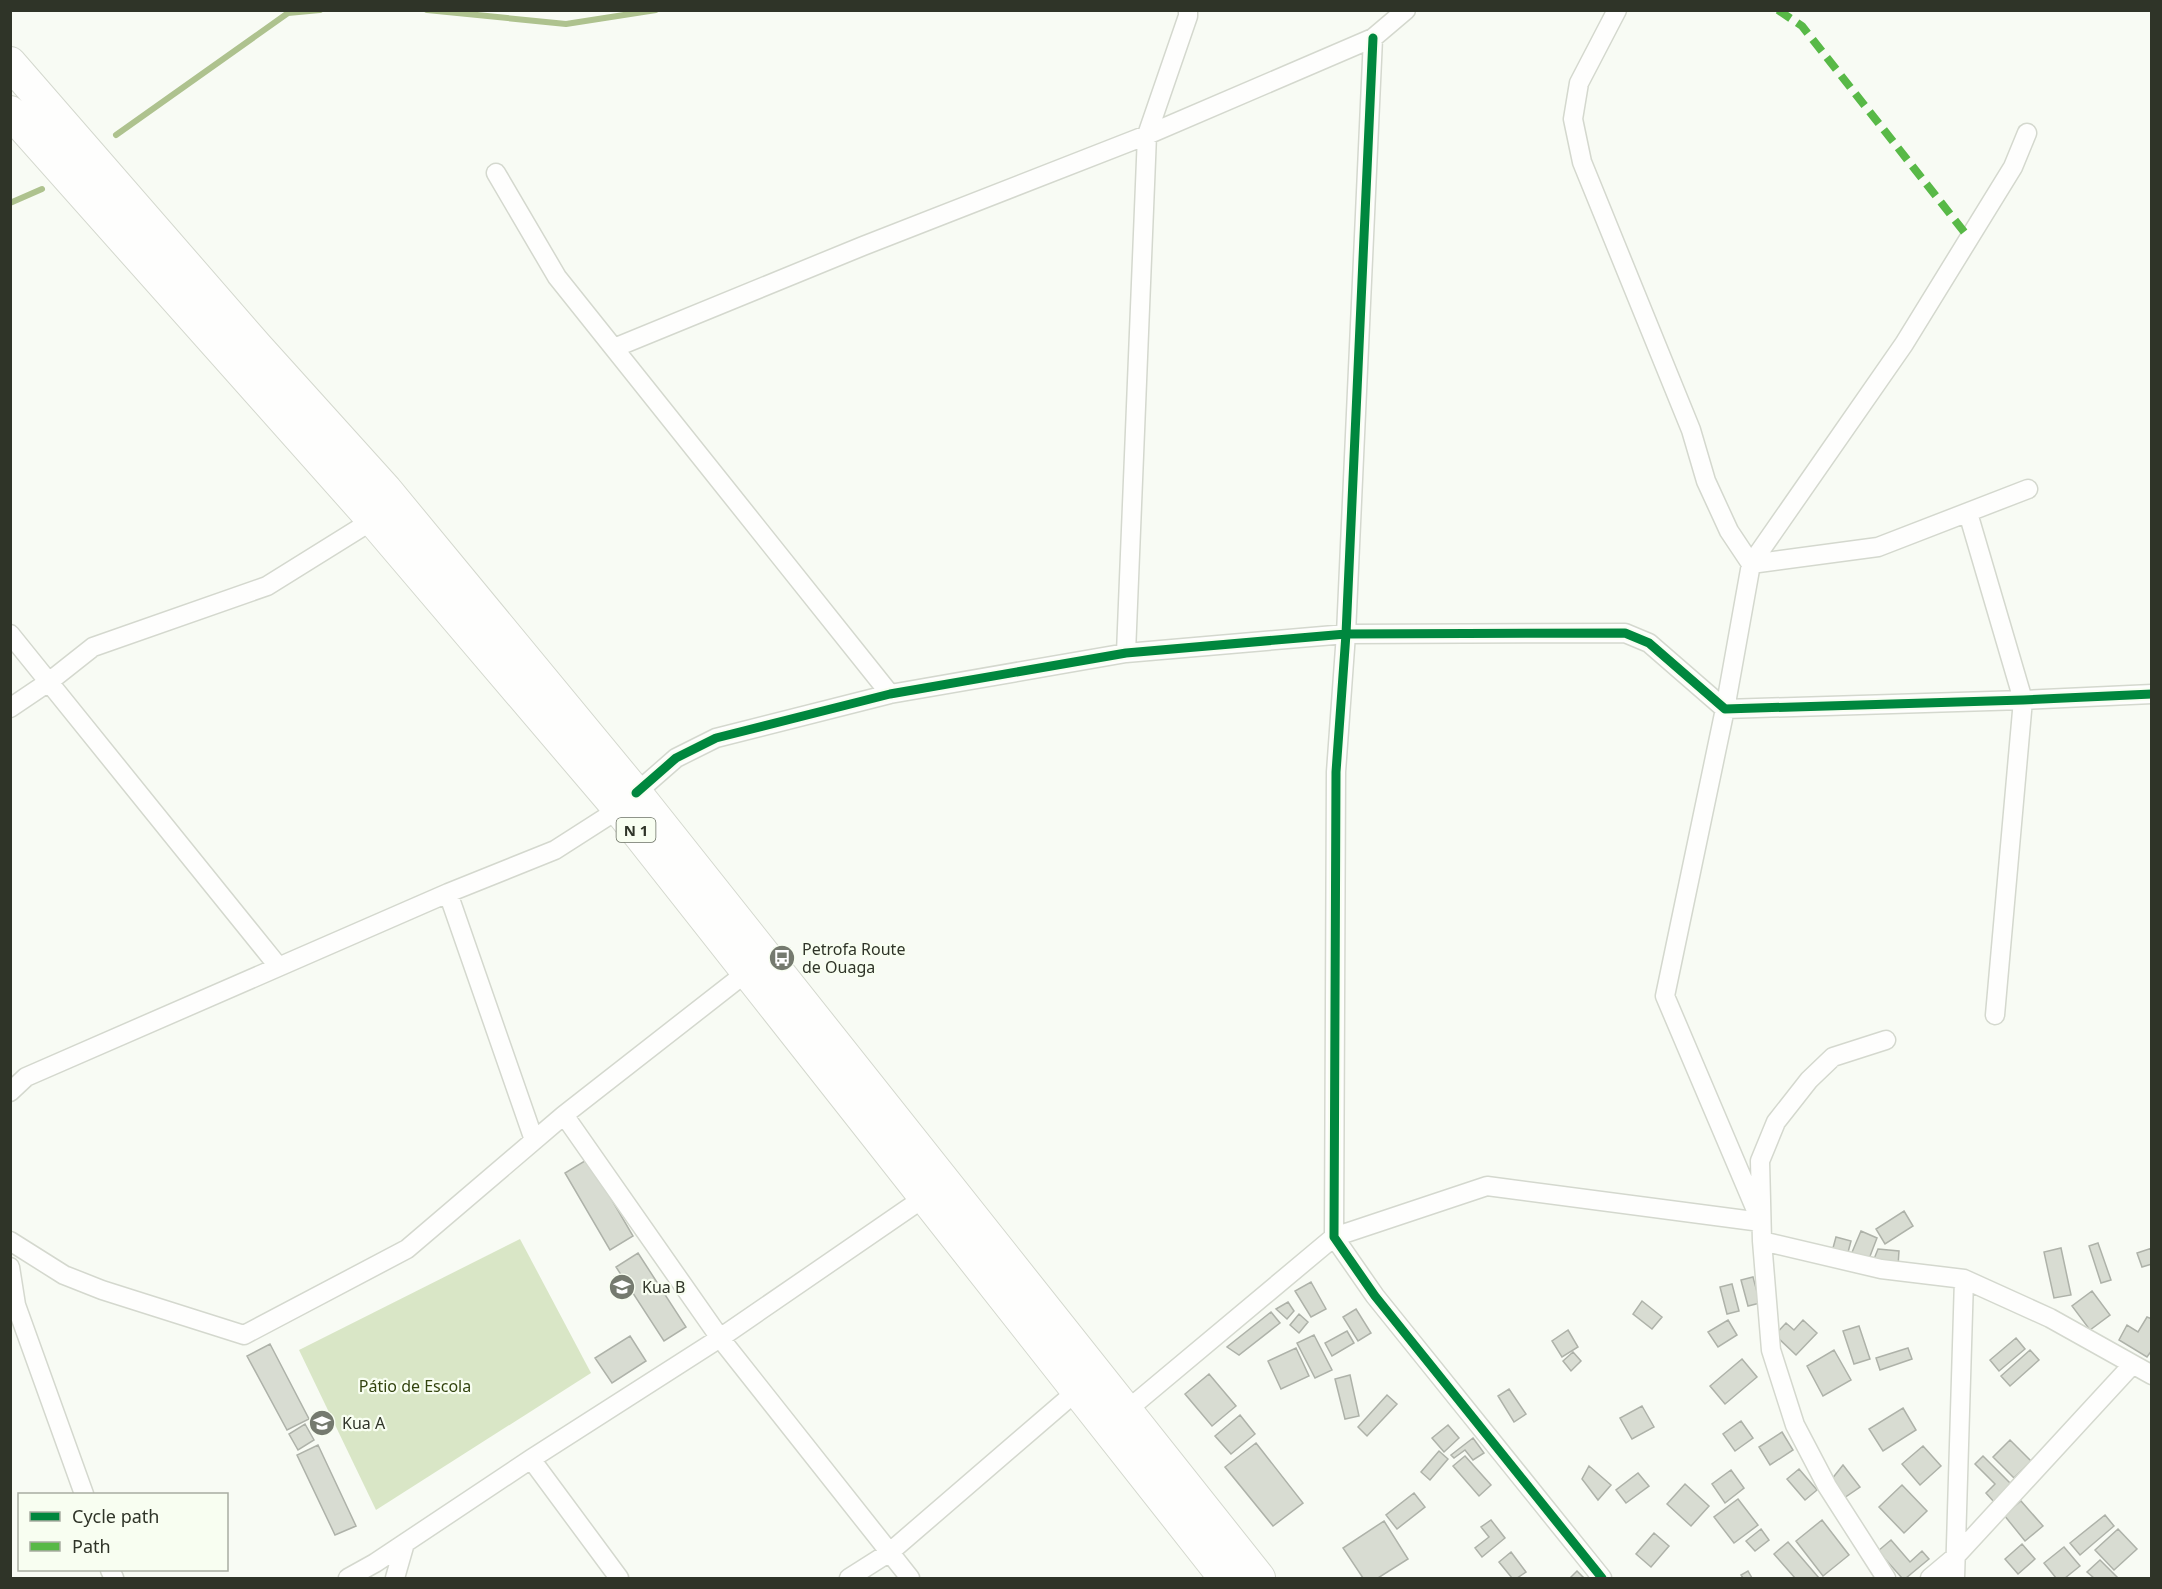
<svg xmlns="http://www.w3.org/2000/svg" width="2162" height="1589" font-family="'Noto Sans',sans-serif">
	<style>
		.green { fill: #d9e6c6 }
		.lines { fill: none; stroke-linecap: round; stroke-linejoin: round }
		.stream { stroke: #aec28e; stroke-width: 6 }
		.building { fill: #d8dcd2; stroke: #aeb2a9; stroke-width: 1.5 }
		.street-casing { stroke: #d4d8ce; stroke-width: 21 }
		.highway-casing { stroke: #d4d8ce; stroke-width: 34 }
		.street { stroke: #fefefd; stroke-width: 18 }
		.highway { stroke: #fefefd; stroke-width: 32 }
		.quiet { stroke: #58b947; stroke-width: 8; stroke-dasharray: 15 8; stroke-linecap: butt }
		.cycleway-casing { stroke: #f8fef1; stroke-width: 13 }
		.cycleway { stroke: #00873e; stroke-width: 9 }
		.labels { text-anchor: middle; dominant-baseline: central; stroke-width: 4.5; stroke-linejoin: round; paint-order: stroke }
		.shield { fill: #f8fef1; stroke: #6b7164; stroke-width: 1.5 }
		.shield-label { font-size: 15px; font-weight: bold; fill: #2f3428 }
		.poi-label { font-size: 16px; fill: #2f3428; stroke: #f8fef1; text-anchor: start }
		.park-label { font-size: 16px; fill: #33440f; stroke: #f8fef1 }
	</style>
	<rect width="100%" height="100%" fill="#f8fbf4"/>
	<path class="green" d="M520 1239 591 1373 376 1510 299 1350Z"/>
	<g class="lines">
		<path class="stream" d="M427 10 566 24 656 10
			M116 135 288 13 320 10
			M10 203 42 189"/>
	</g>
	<path class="building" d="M588 1159 633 1236 610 1250 565 1173Z
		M1904 1211 1913 1226 1885 1244 1876 1229Z
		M1861 1231 1877 1238 1867 1264 1850 1257Z
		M1836 1237 1851 1241 1847 1256 1833 1248Z
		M2098 1243 2111 1280 2101 1283 2089 1246Z
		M2061 1248 2071 1295 2054 1298 2044 1252Z
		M2152 1248V1264L2142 1267 2137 1253Z
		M1878 1249 1899 1251 1898 1266 1872 1264Z
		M638 1253 686 1327 664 1341 616 1267Z
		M1753 1277 1760 1303 1748 1306 1741 1280Z
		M1311 1282 1326 1309 1311 1317 1295 1291Z
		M1732 1284 1739 1311 1727 1314 1720 1287Z
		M2092 1291 2110 1315 2090 1330 2072 1306Z
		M1642 1301 1662 1317 1652 1329 1633 1314Z
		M1288 1302 1294 1311 1287 1319 1276 1309Z
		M1356 1309 1371 1333 1358 1341 1343 1317Z
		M1271 1312 1280 1323 1239 1355 1227 1347Z
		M1299 1314 1308 1322 1299 1333 1290 1325Z
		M2147 1317 2152 1319V1350L2147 1357 2119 1340 2127 1325 2138 1332Z
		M1728 1320 1737 1335 1718 1347 1708 1332Z
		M1803 1320 1817 1333 1796 1355 1775 1335 1786 1323 1794 1330Z
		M1859 1326 1870 1359 1854 1364 1843 1331Z
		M1568 1330 1578 1347 1562 1357 1552 1341Z
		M1347 1331 1354 1343 1332 1356 1325 1343Z
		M1314 1335 1332 1370 1315 1378 1297 1343Z
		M630 1336 646 1361 612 1383 595 1358Z
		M2016 1338 2025 1349 1999 1371 1990 1360Z
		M270 1344 309 1419 287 1430 247 1356Z
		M1296 1348 1309 1376 1281 1389 1268 1361Z
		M1908 1348 1912 1359 1880 1370 1876 1358Z
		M1834 1350 1851 1380 1823 1396 1807 1366Z
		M2030 1350 2039 1360 2010 1386 2001 1376Z
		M1573 1352 1581 1361 1571 1371 1563 1361Z
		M1742 1359 1757 1377 1725 1404 1710 1386Z
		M1209 1374 1236 1406 1212 1426 1185 1394Z
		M1350 1375 1359 1416 1345 1419 1335 1379Z
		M1509 1389 1526 1414 1514 1422 1498 1396Z
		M1387 1395 1397 1404 1367 1436 1358 1427Z
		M1642 1406 1654 1427 1632 1439 1620 1418Z
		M1903 1408 1916 1430 1883 1451 1869 1429Z
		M1240 1415 1255 1434 1231 1454 1215 1436Z
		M1741 1421 1753 1438 1735 1451 1723 1434Z
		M305 1424 314 1440 298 1450 289 1434Z
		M1448 1425 1459 1438 1444 1452 1432 1438Z
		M1782 1432 1793 1450 1770 1465 1759 1447Z
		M1473 1438 1484 1453 1473 1460 1465 1450 1454 1458 1451 1455Z
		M2010 1440 2031 1461 2014 1478 1993 1457Z
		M1256 1443 1303 1503 1273 1526 1225 1467Z
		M318 1445 356 1526 335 1535 297 1455Z
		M1923 1446 1941 1466 1920 1485 1902 1464Z
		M1439 1451 1448 1459 1430 1480 1421 1472Z
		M1465 1456 1491 1485 1479 1496 1453 1466Z
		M1983 1456 2011 1484 1994 1502 1986 1493 1995 1484 1975 1464Z
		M1843 1465 1860 1487 1844 1498 1831 1480Z
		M1589 1466 1611 1485 1598 1500 1582 1479Z
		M1799 1469 1817 1490 1805 1500 1787 1479Z
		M1731 1470 1744 1488 1725 1503 1712 1484Z
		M1638 1473 1649 1486 1626 1503 1616 1490Z
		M1685 1484 1709 1506 1691 1526 1667 1504Z
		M1902 1485 1927 1511 1904 1533 1879 1507Z
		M1414 1493 1425 1507 1397 1529 1386 1515Z
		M1738 1499 1758 1525 1734 1543 1714 1517Z
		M2021 1501 2043 1526 2025 1541 2004 1515Z
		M2105 1515 2114 1526 2080 1555 2070 1543Z
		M1491 1520 1505 1538 1482 1557 1475 1548 1489 1537 1481 1527Z
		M1822 1520 1849 1555 1823 1576 1796 1541Z
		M1384 1521 1408 1559 1378 1578H1363L1343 1548Z
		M1761 1529 1769 1540 1755 1551 1746 1541Z
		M2118 1529 2137 1549 2114 1570 2095 1550Z
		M1654 1533 1669 1546 1651 1567 1636 1554Z
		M1891 1540 1910 1562 1922 1551 1929 1559 1906 1578H1902L1878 1551Z
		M1788 1542 1819 1578H1795L1774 1554Z
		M2022 1544 2035 1559 2018 1574 2005 1559Z
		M2064 1547 2080 1566 2065 1578H2056L2044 1563Z
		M1511 1552 1526 1572 1517 1578H1512L1499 1562Z
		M2100 1560 2118 1578H2094L2087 1572Z
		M1577 1571 1584 1578H1570Z
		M1748 1571 1752 1578H1743L1741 1575Z"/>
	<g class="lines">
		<g class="street-casing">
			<path id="street" d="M1617 10 1579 83 1573 119 1582 162 1691 430 1706 481 1729 531 1751 564 1878 547 2028 489
				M1373 38 1346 634 1336 772 1334 1237 1375 1296 1602 1578
				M496 173 557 277 890 694
				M614 348 863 246 1147 135 1188 16V10
				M1968 513 2023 700 1995 1015
				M10 634 278 966
				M1126 653 1147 135 1373 38 1406 10
				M10 708 50 681 93 647 267 586 373 520
				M636 793 676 758 716 738 890 694 1126 653 1346 634 1625 633 1649 643 1725 709 2023 700 2152 694
				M448 893 534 1140
				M10 1092 26 1077 448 893 555 850 619 809
				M564 1115 720 1338 910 1578
				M1761 1222 1665 996 1725 709 1751 564 1904 344 2013 167 2027 133
				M10 1241 64 1275 102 1290 244 1335 407 1249 564 1115 747 972
				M1762 1241 1881 1269 1964 1279 2050 1318 2152 1375
				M10 1267 16 1305 84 1494
				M1126 1411 1334 1237 1487 1186 1761 1222
				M531 1459 619 1578
				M110 1570 114 1578
				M348 1578 375 1563 531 1459 720 1338 925 1197
				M395 1578 405 1543
				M849 1578 890 1552 1078 1390
				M1886 1578 1827 1486 1795 1425 1771 1350 1762 1241 1760 1161 1776 1122 1809 1080 1833 1057 1886 1040
				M1930 1578 1955 1557 2132 1365
				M1955 1578 1964 1279"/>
		</g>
		<g class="highway-casing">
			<path id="highway" d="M10 63 257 347 386 490 499 627 636 793 1259 1578
				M10 112 373 520 619 809 1225 1578"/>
		</g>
		<use href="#street" class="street"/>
		<use href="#highway" class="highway"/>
		<path class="quiet" d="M1778 10 1802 26 1969 238"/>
		<g class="cycleway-casing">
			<path id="cycleway" d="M1373 38 1346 634 1336 772 1334 1237 1375 1296 1602 1578
				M636 793 676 758 716 738 890 694 1126 653 1346 634 1625 633 1649 643 1725 709 2023 700 2152 694"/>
		</g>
		<use href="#cycleway" class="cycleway"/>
	</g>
	<defs>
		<g id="bus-disc" transform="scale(1.35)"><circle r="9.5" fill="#757a6f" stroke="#f8fef1"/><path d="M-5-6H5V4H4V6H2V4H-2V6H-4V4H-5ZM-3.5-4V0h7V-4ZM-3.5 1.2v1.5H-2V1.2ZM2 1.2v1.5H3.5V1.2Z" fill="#fff"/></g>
		<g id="school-disc" transform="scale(1.35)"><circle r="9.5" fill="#757a6f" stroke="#f8fef1"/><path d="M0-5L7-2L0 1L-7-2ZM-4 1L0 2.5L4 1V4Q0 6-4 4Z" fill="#fff"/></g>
	</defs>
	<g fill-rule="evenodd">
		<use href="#bus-disc" x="782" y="958"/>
		<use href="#school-disc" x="622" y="1287"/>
		<use href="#school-disc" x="322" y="1423"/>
	</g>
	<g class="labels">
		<rect class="shield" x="616.5" y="818" width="39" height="24" rx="4.5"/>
		<g class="shield-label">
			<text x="636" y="830">N 1</text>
		</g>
		<g class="poi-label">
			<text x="802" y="949">Petrofa Route<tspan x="802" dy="18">de Ouaga</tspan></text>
			<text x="642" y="1287">Kua B</text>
			<text x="342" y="1423">Kua A</text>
		</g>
		<g class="park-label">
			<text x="415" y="1386">Pátio de Escola</text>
		</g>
	</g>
	<rect width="2162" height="1589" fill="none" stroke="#2f3428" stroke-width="24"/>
	<rect x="18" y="1493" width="210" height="78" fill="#f8fef1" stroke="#a8ada1" stroke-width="1.5"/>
	<rect x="30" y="1512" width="30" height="9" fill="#00873e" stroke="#a8ada1" stroke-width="1.5"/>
	<text x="72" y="1523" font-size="18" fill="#2f3428">Cycle path</text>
	<rect x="30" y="1542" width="30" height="9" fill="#58b947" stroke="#a8ada1" stroke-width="1.5"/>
	<text x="72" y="1553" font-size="18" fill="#2f3428">Path</text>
</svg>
